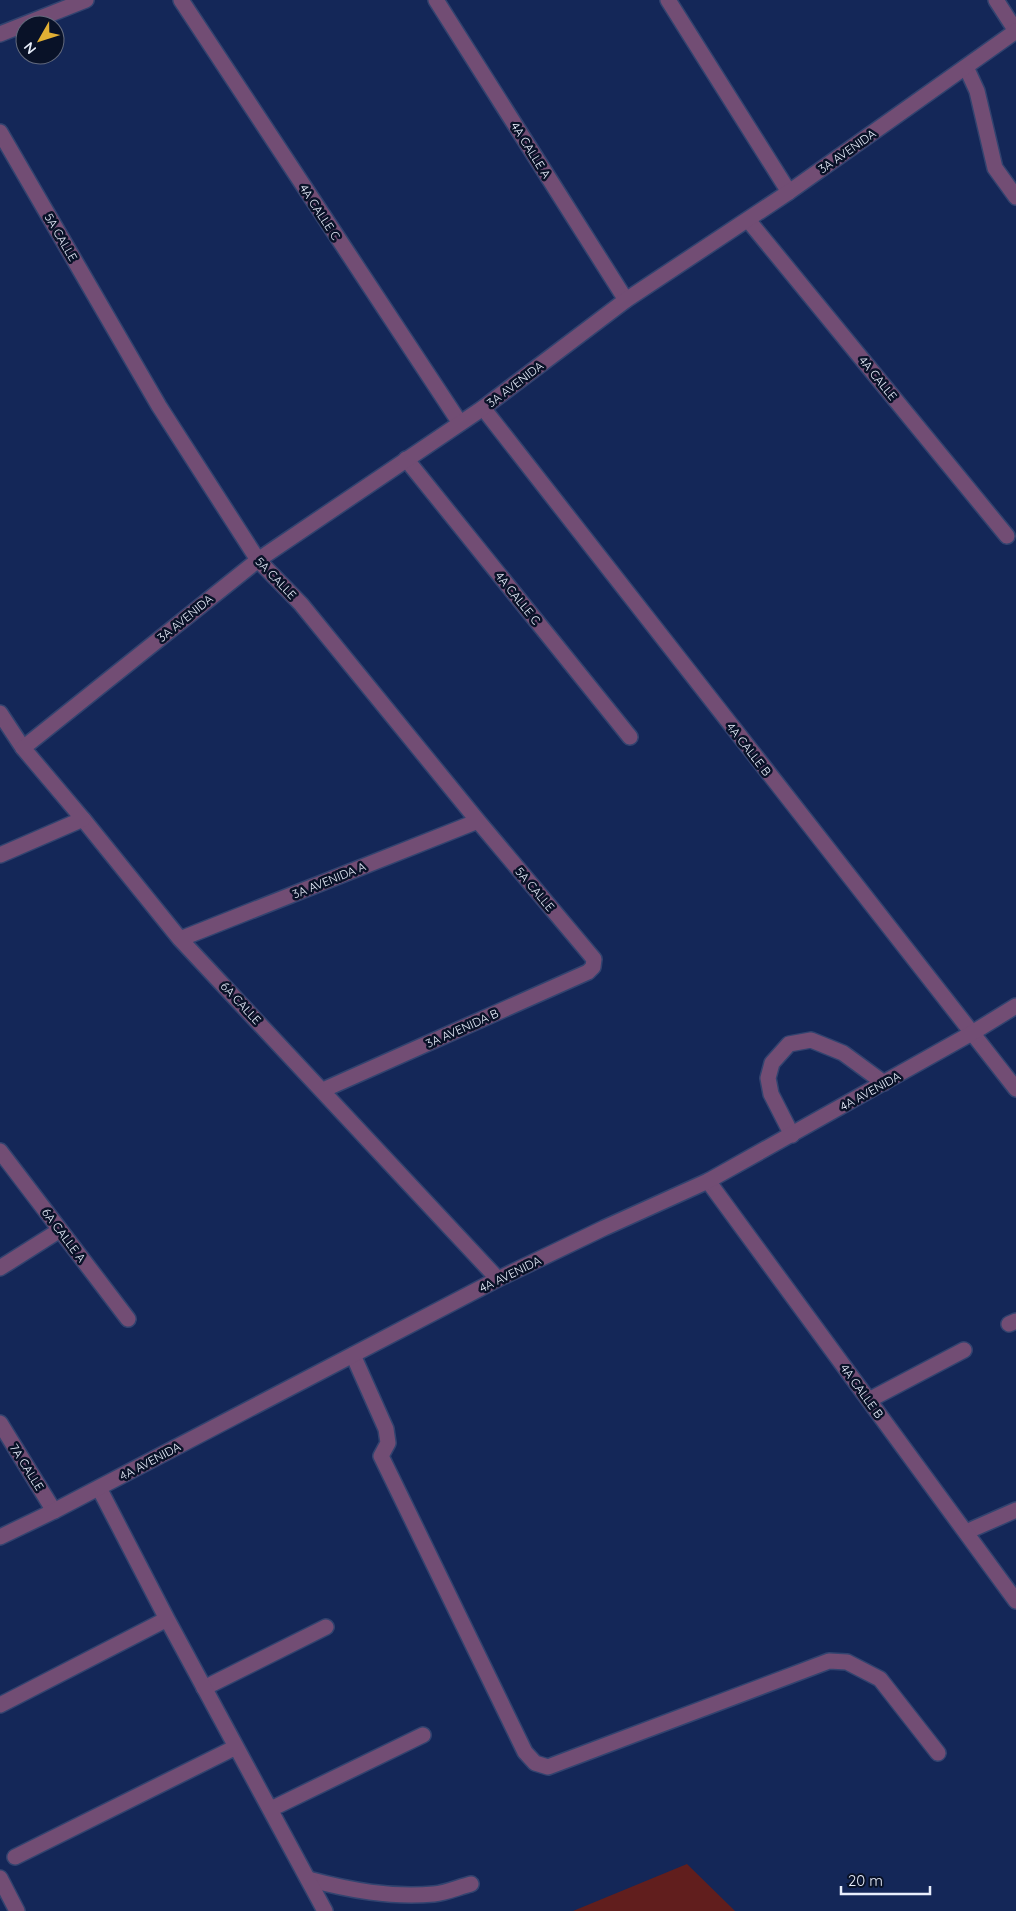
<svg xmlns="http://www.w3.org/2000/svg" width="1016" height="1911" font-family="Quicksand,sans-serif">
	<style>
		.green { fill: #611e1d }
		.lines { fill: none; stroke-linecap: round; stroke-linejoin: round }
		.service-casing { stroke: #32436f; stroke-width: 18 }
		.minor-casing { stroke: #32436f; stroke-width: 18 }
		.tertiary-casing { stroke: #32436f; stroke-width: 18 }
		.service { stroke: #724d74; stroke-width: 15 }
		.minor { stroke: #724d74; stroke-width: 15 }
		.tertiary { stroke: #724d74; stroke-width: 15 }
		.labels { text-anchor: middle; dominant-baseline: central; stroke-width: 5; stroke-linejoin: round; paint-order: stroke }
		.street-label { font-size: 12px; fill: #e9effc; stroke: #091228 }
	</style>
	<rect width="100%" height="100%" fill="#142758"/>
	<path class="green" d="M687 1864 735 1911H573Z"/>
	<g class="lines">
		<g class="service-casing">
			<path id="service" d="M966 67 977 91 995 168 1016 197
				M792 1135 771 1094 768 1078 772 1063 789 1044 811 1040 843 1053 884 1083
				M353 1355 386 1429 388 1443 381 1456 525 1752 535 1763 548 1767 829 1661 847 1662 880 1679 938 1753
				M869 1400 964 1350
				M966 1532 1016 1510
				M204 1688 326 1627
				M308 1879C349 1890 391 1898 434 1894 446 1893 459 1887 471 1884"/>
		</g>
		<g class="minor-casing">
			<path id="minor" d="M181 0 460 423
				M436 0 626 300
				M668 0 789 192
				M996 0 1016 31
				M0 34 86 0
				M0 132 159 406 258 560 301 604 478 821 594 959 593 967 588 972 323 1090
				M748 220 1007 536
				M483 408 1016 1089
				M406 459 630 737
				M0 713 23 748
				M83 819 180 939 498 1279
				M180 939 478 821
				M0 1151 128 1319
				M708 1181 1016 1601
				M0 1268 60 1230
				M1009 1324 1016 1321
				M0 1423 54 1511
				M99 1488 167 1619 325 1911
				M0 1705 167 1619
				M271 1809 423 1735
				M15 1857 236 1747
				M0 1878 17 1911"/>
		</g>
		<g class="tertiary-casing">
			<path id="tertiary" d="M0 855 83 819 23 748 258 560 483 408 626 300 789 192 1016 31
				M0 1537 54 1511 498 1279 604 1228 708 1181 972 1033 1016 1006"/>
		</g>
		<use href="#service" class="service"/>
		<use href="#minor" class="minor"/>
		<use href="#tertiary" class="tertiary"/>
	</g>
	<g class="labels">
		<g class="street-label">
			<text transform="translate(531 150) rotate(58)">4A CALLE A</text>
			<text transform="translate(847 151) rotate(-35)">3A AVENIDA</text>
			<text transform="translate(320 212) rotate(57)">4A CALLE C</text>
			<text transform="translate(61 237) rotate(60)">5A CALLE</text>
			<text transform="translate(878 378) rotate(51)">4A CALLE</text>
			<text transform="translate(515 384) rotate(-37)">3A AVENIDA</text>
			<text transform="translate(276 578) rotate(46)">5A CALLE</text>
			<text transform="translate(518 598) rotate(51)">4A CALLE C</text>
			<text transform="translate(185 618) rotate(-39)">3A AVENIDA</text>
			<text transform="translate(749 749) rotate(52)">4A CALLE B</text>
			<text transform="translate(329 880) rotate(-22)">3A AVENIDA A</text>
			<text transform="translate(535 889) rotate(50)">5A CALLE</text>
			<text transform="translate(241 1003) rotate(47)">6A CALLE</text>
			<text transform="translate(462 1028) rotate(-24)">3A AVENIDA B</text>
			<text transform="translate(870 1091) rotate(-29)">4A AVENIDA</text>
			<text transform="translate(64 1235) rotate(53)">6A CALLE A</text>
			<text transform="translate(510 1274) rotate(-26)">4A AVENIDA</text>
			<text transform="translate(862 1391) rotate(54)">4A CALLE B</text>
			<text transform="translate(150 1461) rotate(-28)">4A AVENIDA</text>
			<text transform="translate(27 1467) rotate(58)">7A CALLE</text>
		</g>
	</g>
	<g transform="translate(40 40) rotate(231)"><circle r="24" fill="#091228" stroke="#636a7d"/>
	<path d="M0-4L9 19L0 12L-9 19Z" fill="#e1af34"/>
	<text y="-8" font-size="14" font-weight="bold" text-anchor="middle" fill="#e9effc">N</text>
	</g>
	<path d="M841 1886v8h89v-8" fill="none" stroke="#e9effc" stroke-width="2.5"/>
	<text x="848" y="1886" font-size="15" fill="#e9effc" stroke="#091228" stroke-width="4" paint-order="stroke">20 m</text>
</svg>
